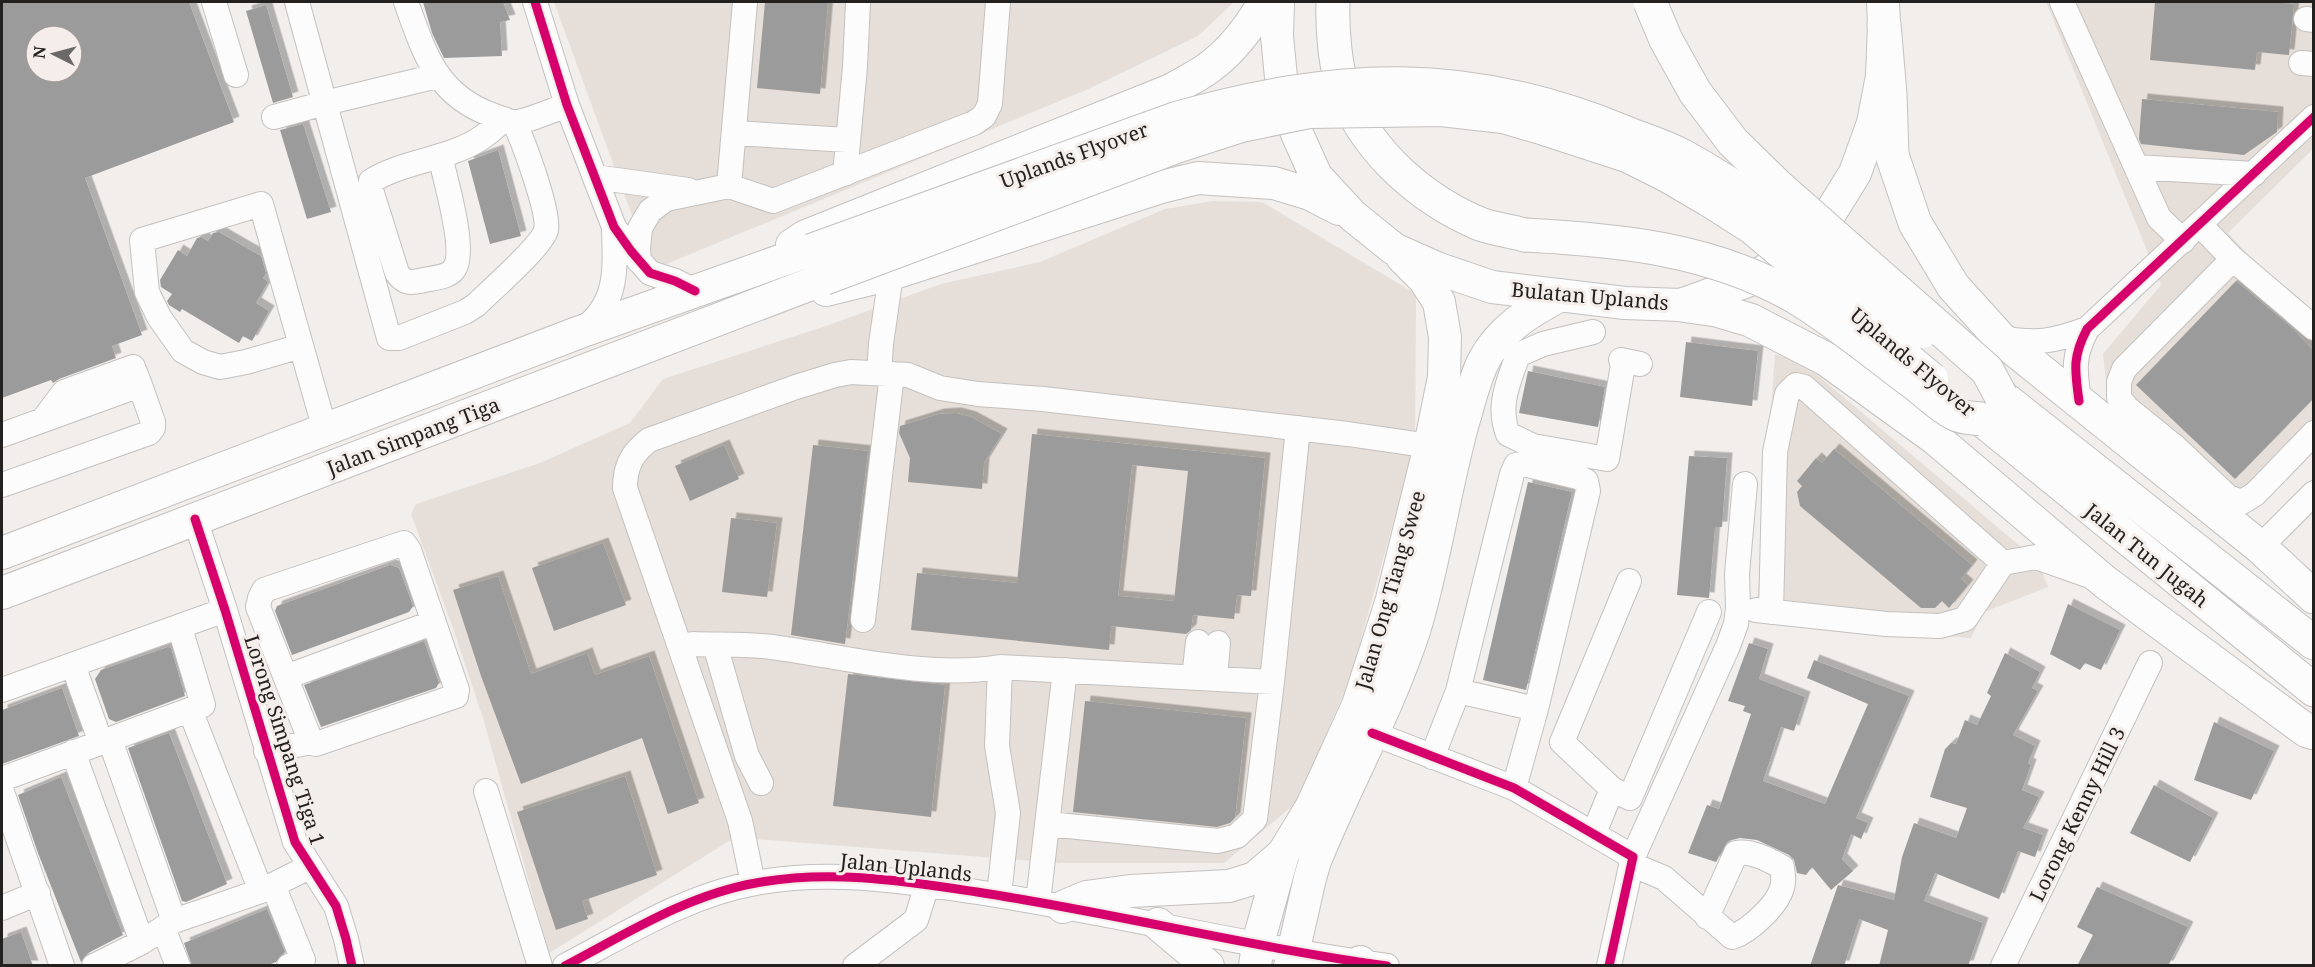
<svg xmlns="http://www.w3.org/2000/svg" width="2315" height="967" font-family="'Noto Serif',serif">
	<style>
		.built { fill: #e6ded8 }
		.building { fill: #9c9b9b; fill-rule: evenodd; filter: url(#shadow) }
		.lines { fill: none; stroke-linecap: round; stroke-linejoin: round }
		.minor-casing { stroke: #c3c1bf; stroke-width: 26 }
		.major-casing { stroke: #c3c1bf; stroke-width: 34 }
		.highway-casing { stroke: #c3c1bf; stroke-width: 35 }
		.minor { stroke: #fdfcfc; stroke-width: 24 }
		.major { stroke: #fdfcfc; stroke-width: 32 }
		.highway { stroke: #fdfcfc; stroke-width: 33 }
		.major-bridge-casing { stroke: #c3c1bf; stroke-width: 34; stroke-linecap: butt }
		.highway-bridge-casing { stroke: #c3c1bf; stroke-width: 35; stroke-linecap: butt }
		.major-bridge { stroke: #fdfcfc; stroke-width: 32 }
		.highway-bridge { stroke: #fdfcfc; stroke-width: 33 }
		.cycleway-casing { stroke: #f4ede9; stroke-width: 13 }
		.cycleway { stroke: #d6006c; stroke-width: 9 }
		.labels { text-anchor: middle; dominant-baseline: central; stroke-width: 6; stroke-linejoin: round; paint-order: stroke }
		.street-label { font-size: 20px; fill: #23211f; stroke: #f4ede9 }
	</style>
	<defs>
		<filter id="shadow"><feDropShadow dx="5.5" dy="-5.5" stdDeviation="0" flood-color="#0004"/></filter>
	</defs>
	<rect width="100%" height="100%" fill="#f1eeec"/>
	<path class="built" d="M554 2H1234L1198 36 1086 90 652 270Z
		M2046 2H2313V149L2228 233 2313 325V447L2243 513 2108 399 2103 354 2161 285Z
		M1213 201 1262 202 1416 294 1415 443 1350 679 1296 803 1224 863H1059L743 838 729 841 549 953 483 718 453 628 411 514 416 504 540 463 630 423 663 379 826 326 941 284 1040 262 1165 209Z
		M1775 354 1802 362 2021 547 2036 557 2048 587 1984 612 1971 638 1756 621Z"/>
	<path class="building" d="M2 2H189L234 122 85 178 142 335 112 346 116 358 59 379 53 383 51 380 2 398ZM36 36H72V72H36Z
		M423 2H503L510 20 500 22 502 56 444 58 432 33Z
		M765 2H828L820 94 757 88Z
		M2155 2H2269L2294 4 2289 55 2257 52 2255 70 2150 60Z
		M266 5 293 97 273 103 246 11Z
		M2142 99 2278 112 2277 132 2244 155 2141 144 2139 139Z
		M303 124 331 212 307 219 280 130Z
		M498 150 521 236 490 244 468 161Z
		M219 232 261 256 266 273 263 278 268 282 256 303 269 311 252 341 243 336 239 343 182 309 180 312 169 305 167 301 172 294 161 287 160 280 178 250 187 256 197 238 201 237 208 241 213 233Z
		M2236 281 2290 326 2313 350V399L2235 479 2136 385Z
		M1686 342 1758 351 1752 406 1680 397Z
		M1528 371 1605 387 1598 427 1519 413Z
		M956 413 971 417 1002 434 984 463 982 489 908 482 910 458 899 433 900 426 939 414Z
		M1032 434 1265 458 1251 596 1237 595 1234 619 1193 615 1191 630 1186 634 1111 626 1109 650 911 630 917 573 1017 583ZM1132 465 1188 471 1174 601 1118 596Z
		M724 445 739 479 690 501 675 466Z
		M813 445 868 451 845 644 791 635Z
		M1834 449 1972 565 1961 579 1968 585 1949 608 1942 601 1935 608H1921L1800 506 1797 492 1802 486 1797 481 1816 458 1822 463Z
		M1689 456 1727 458 1722 527H1715L1709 598 1677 595Z
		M1528 482 1572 492 1526 690 1483 680Z
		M731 518 777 523 767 597 722 592Z
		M603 543 626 605 554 631 532 568Z
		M390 565 399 568 413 606 409 612 292 655 275 611 277 606Z
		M498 576 531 674 587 653 595 675 649 656 699 803 668 814 642 738 521 784 481 676 453 590Z
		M2068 604 2120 630 2101 670 2085 663 2080 670 2050 654Z
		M424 641 439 683 436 688 321 727 304 685Z
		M1749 643 1768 649 1759 679 1805 697 1794 731 1781 727 1763 781 1825 804 1868 704 1807 678 1814 660 1909 696 1856 818 1868 823 1861 839 1851 834 1842 859 1853 871 1831 890 1812 867 1806 875 1797 873 1794 860 1789 855 1757 840 1740 838 1728 841 1716 862 1688 853 1707 805 1719 809 1751 714 1743 711 1745 706 1728 701Z
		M168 647 171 648 185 696 116 722 109 719 95 679 101 670Z
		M2005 653 2040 672 2032 688 2038 691 2013 735 2035 746 2028 763 2031 765 2022 790 2039 797 2023 828 2043 835 2035 857 2018 851 1999 899 1935 873 1924 901 1983 923 1968 966H1879L1888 930 1859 919 1844 966H1810L1838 885 1894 900 1902 857 1914 823 1956 838 1967 808 1930 797 1945 749 1951 743 1956 744 1965 720 1977 725 1991 696 1987 693Z
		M848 674 945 685 931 817 833 806Z
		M62 688 79 736 2 764V710Z
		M1085 701 1246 718 1235 818 1230 823 1217 827 1073 812Z
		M2214 722 2274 751 2251 800 2194 780Z
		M169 733 227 884 186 902 182 901 128 748Z
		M625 776 657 875 582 901 588 919 556 930 517 812Z
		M61 777 123 935 88 953 81 962 38 853 18 795Z
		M2154 785 2213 818 2190 862 2130 833Z
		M2097 887 2188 927 2168 966H2077L2093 935 2077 927Z
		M267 909 285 952 276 962 266 966H192L184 943Z
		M21 932 33 966H2V939Z"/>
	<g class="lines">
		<g class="minor-casing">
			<path id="minor" d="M214 2 236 75
				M297 2 389 338H399L465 312 476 305C490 291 542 246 546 230 550 213 523 140 514 122
				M406 2C424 52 436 95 492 115 498 117 507 122 514 122 523 123 556 109 567 105
				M535 2 567 105 614 227 631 251 650 273 675 281 695 291
				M2062 2 2159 218 2183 241
				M2306 19 2314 20
				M2301 63 2314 64
				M274 117 325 103 437 76
				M735 133 847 140
				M440 156C445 178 467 252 454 269 449 277 433 278 424 280 411 283 405 284 397 273L371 190V181C404 161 445 160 478 140 488 134 496 126 504 119
				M2136 167 2254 174
				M845 174 855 67 858 2
				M595 177 688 190
				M729 186 745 2
				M2200 225 2233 259 2314 328
				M2233 259 2124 369 2119 382V398L2127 408 2174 446 2228 497 2242 502 2255 494 2314 433
				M639 261 638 249 640 228 650 211 666 199 729 186 773 201 974 123 984 116 990 104 998 2
				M582 330C619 303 615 269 614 227
				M1593 332 1543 344 1518 355C1508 383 1497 406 1508 434L1533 446 1607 459 1623 365 1621 360 1640 364
				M2000 338C2037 344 2052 342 2087 329
				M301 346 246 362 220 367 203 362 183 351 159 317 147 292 142 240 261 204 325 430
				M879 373 881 344 891 274
				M2079 401C2075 371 2072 357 2087 329L2314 117
				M43 420 64 392 133 367 140 385
				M2 435 140 385 153 422V428L149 433 2 485
				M195 519 225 610 295 842 336 906 346 939 352 966
				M2260 547 2314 493
				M1756 610 1886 624 1940 626 1965 619 2003 563 2036 557 2090 576
				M1771 612 1775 452 1787 394 1796 385 1804 387 2003 563
				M863 620 892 374
				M715 645 747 756 761 783
				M681 646 693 644C719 645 746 644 772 647 845 657 927 679 1000 667L1272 682
				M73 665 101 743
				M286 677 432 623
				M1194 678 1198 642
				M1215 678 1218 643
				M2 690 225 610
				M1458 691 1536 709
				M190 710 261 891
				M1372 733 1514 788 1633 857
				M110 740 174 921
				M266 751 311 742 316 744 456 696 457 690 409 550 404 543 264 590 260 598 258 607 311 742
				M73 752 142 942
				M1432 757 1458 691 1512 474 1516 465 1523 464 1578 477 1586 481 1588 491 1536 709 1514 788
				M2 779 203 705 180 628
				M1612 789 1562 742 1629 581
				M486 791 540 966
				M2 792 62 966
				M1048 824 1218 841 1237 836 1255 819 1272 682 1298 428
				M1594 833 1612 789 1630 798 1709 612
				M1631 864 1664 878 1732 937C1750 931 1782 902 1783 882 1784 877 1782 872 1782 867 1769 860 1751 850 1736 853L1707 917
				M753 883 740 821 625 488C625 466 632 453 649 440L796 387 835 375 851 372 908 375 940 388 978 394 1043 399 1348 434 1430 446
				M273 885 303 960 289 966
				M999 895 1008 813 997 746 1000 667
				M1038 902 1065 670
				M2 908 38 893
				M163 928 178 966
				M94 966 142 942 174 921 261 891 309 867
				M565 966C626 934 687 895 756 883 830 869 903 881 977 892 1114 913 1250 947 1387 966
				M855 966 916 920 927 885
				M1609 966 1633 857 1728 646 1736 624 1738 608 1737 574 1745 484
				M2003 966 2150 663"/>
		</g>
		<g class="major-casing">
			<path id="major" d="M1278 2 1277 36 1283 98 1298 136 1316 176 1353 216 1394 249 1439 269 1492 287 1625 303 1681 305 1750 280 1792 254 1829 215 1855 173 1873 123 1882 76 1884 24 1883 2
				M792 245 806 236 1171 90C1183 83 1196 77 1207 69 1231 52 1250 27 1264 2
				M826 290 891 274 1161 187 1198 178 1274 183 1310 194 1339 209
				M2 553 580 332 811 250
				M2 593 824 279
				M1063 907 1086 897 1130 891 1229 886 1255 878 1283 854
				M1158 924 1208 966
				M1255 966 1258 943 1283 854 1312 806 1358 705 1391 603 1430 446 1444 377 1445 337 1439 302 1424 279 1402 257
				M1290 966 1310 878 1315 861C1346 784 1388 710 1414 631 1435 563 1444 491 1463 423 1469 403 1474 381 1483 362 1499 330 1530 311 1561 295
				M1354 966 1360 962"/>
		</g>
		<g class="highway-casing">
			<path id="highway" d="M1333 2C1332 29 1335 71 1346 97 1371 155 1423 200 1480 224 1494 229 1510 231 1525 235
				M1884 24 1890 94 1892 155 1915 223 1953 286 2000 338 2260 547 2314 597
				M1681 305 1716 310 1750 320 1826 359 1935 438 2105 582 2307 731 2314 733
				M2001 396 2314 643
				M1981 419 2314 690"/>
		</g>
		<use href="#minor" class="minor"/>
		<use href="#major" class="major"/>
		<use href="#highway" class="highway"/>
		<g class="major-bridge-casing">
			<path id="major-bridge" d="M811 250 1176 118C1337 73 1465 66 1623 131 1642 139 1663 145 1682 155 1769 202 1845 271 1922 332
				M824 279 1179 146 1241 126 1309 112 1441 110 1503 117 1544 129 1627 156 1667 176 1708 200 1752 228 1932 379"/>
		</g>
		<g class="highway-bridge-casing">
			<path id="highway-bridge" d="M1650 2 1666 40 1695 92 1733 142 1779 187 1987 370 2001 396
				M1525 235C1620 240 1713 249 1797 298 1838 323 1876 355 1915 384 1927 393 1941 407 1955 414 1962 418 1973 418 1981 419"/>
		</g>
		<use href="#major-bridge" class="major-bridge"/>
		<use href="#highway-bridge" class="highway-bridge"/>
		<g class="cycleway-casing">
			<path id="cycleway" d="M535 2 567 105 614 227 631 251 650 273 675 281 695 291
				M2079 401C2075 371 2072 357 2087 329L2314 117
				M195 519 225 610 295 842 336 906 346 939 352 966
				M1372 733 1514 788 1633 857 1609 966
				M565 966C626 934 687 895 756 883 830 869 903 881 977 892 1114 913 1250 947 1387 966"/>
		</g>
		<use href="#cycleway" class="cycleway"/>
	</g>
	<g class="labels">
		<g class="street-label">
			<text transform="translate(1074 155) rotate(-20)">Uplands Flyover</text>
			<text transform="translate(1590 296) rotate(5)">Bulatan Uplands</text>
			<text transform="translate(1913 362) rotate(40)">Uplands Flyover</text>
			<text transform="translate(413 436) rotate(-21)">Jalan Simpang Tiga</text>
			<text transform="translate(2147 555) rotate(39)">Jalan Tun Jugah</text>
			<text transform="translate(1390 590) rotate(-74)">Jalan Ong Tiang Swee</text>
			<text transform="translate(285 740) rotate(72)">Lorong Simpang Tiga 1</text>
			<text transform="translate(2077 814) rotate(-64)">Lorong Kenny Hill 3</text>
			<text transform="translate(906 867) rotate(6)">Jalan Uplands</text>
		</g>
	</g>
	<rect width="2315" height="967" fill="none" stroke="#23211f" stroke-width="6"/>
	<g transform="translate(54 54) rotate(276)"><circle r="28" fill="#f4ede9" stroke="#a09b98" stroke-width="1.5"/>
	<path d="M0-4.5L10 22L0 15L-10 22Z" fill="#6b6967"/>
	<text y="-9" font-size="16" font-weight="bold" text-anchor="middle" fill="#23211f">N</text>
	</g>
</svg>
